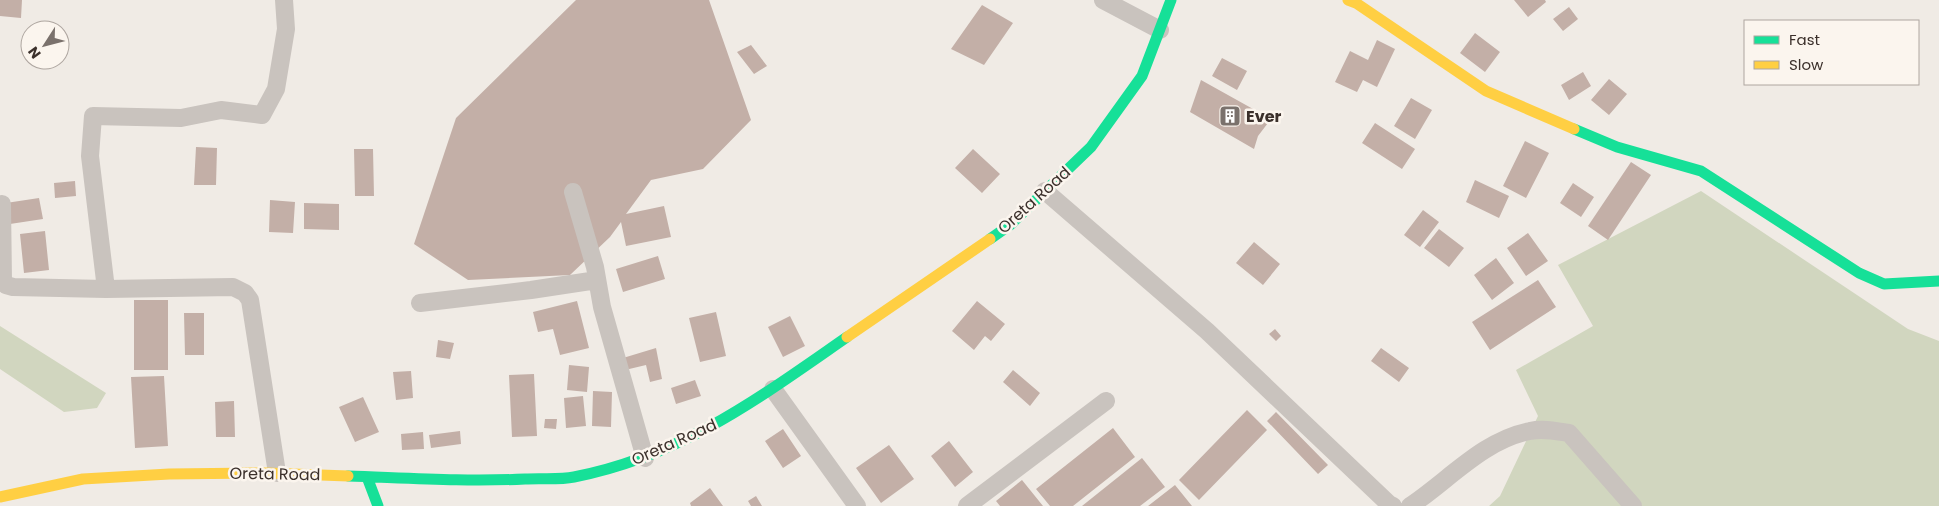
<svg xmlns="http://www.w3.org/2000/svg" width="1939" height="506" font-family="Poppins,sans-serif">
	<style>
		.green { fill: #d1d6bf }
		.building { fill: #c3afa7 }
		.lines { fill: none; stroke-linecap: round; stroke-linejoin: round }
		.street { stroke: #c9c3be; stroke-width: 18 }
		.fast { stroke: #16e098; stroke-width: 11 }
		.slow { stroke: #ffcf43; stroke-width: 11 }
		.labels { text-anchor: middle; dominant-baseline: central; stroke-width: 5; stroke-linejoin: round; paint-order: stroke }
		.poi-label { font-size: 16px; font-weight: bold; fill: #3b302b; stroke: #fbf5ee; text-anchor: start }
		.street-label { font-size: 16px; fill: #3b302b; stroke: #fbf5ee }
	</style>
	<rect width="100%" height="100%" fill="#f0ebe5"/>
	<path class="green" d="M1701 191 1908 329 1939 341V506H1489L1500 496 1538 416 1516 370 1593 326 1558 265Z
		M0 326 106 393 97 408 64 412 0 369Z"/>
	<path class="building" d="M0 0H22L21 18 0 16Z
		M576 0H709L751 120 703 169 651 180 626 214 664 206 671 237 626 246 621 222 610 237 570 275 468 280 414 244 456 118Z
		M1514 0H1545L1546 2 1528 17Z
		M982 5 1013 23 984 65 951 49Z
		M1569 7 1578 19 1563 31 1553 19Z
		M1475 33 1500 52 1485 72 1460 53Z
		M1377 40 1395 49 1377 87 1363 80 1357 92 1335 82 1350 51 1368 60Z
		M751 45 767 66 754 74 737 52Z
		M1222 58 1247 71 1237 90 1212 76Z
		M1583 72 1591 86 1569 100 1561 85Z
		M1609 79 1627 94 1609 115 1591 100Z
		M1201 80 1271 119 1258 136 1254 149 1190 112Z
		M1411 98 1432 110 1415 139 1394 126Z
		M1375 123 1415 149 1402 169 1362 143Z
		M1525 141 1549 153 1526 198 1503 186Z
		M196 147 217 148 216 185H194Z
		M354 149H373L374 196H355Z
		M973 149 1000 174 982 193 955 168Z
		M1631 162 1651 175 1608 240 1588 226Z
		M1475 180 1509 196 1499 218 1466 202Z
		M75 181 76 196 55 198 54 183Z
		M1573 183 1594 197 1581 217 1560 203Z
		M39 198 43 219 10 224 6 203Z
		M270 200 295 202 293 233 269 232Z
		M304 203 339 204V230L304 229Z
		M1423 210 1439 222 1420 247 1404 235Z
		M1439 229 1464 248 1449 267 1424 248Z
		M45 231 49 270 24 273 20 234Z
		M1528 233 1548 261 1526 276 1507 248Z
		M1254 242 1280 264 1263 285 1236 263Z
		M658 256 665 279 623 292 616 269Z
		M1496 258 1514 283 1492 300 1474 275Z
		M1538 280 1556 307 1490 350 1472 322Z
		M134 300H168V370H134Z
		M577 301 589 348 560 355 553 329 538 332 533 312Z
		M977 301 1005 324 991 341 985 336 974 350 952 331Z
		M716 312 726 356 700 362 689 318Z
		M184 313H204V355H185Z
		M790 316 805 346 783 357 768 327Z
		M1275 329 1281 336 1276 341 1269 334Z
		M438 340 454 343 450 359 436 357Z
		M656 348 662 379 650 382 646 365 625 370 623 358Z
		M1381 348 1409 368 1399 382 1371 361Z
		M569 365 589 367 587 392 567 390Z
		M1013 370 1040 393 1030 406 1003 382Z
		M411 371 413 398 396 400 393 372Z
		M534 374 537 436 512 437 509 375Z
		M164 376 168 446 135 448 131 377Z
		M695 380 701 396 676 404 671 388Z
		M593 391 612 392 611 427 592 426Z
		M583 396 586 426 566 428 564 398Z
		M363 397 379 432 355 442 339 407Z
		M234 401 235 437H216L215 402Z
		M1247 410 1267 430 1199 500 1179 480Z
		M1276 412 1328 465 1318 474 1267 421Z
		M545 419H557L556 429 544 428Z
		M1113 428 1135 457 1073 506H1050L1036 489Z
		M783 429 801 456 783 468 765 441Z
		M460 431 461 444 431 448 429 435Z
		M423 432 424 449 402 450 401 434Z
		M949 441 973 472 955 487 931 456Z
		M889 445 914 479 881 503 856 468Z
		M1142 458 1165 487 1140 506H1082Z
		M1022 480 1043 506H1000L996 501Z
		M1175 485 1192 506H1148Z
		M710 488 723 506H691L690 503Z
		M756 496 762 506H751L748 501Z"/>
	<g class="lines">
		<path class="street" d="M1103 0 1160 30
			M1045 191 1207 331 1389 504 1393 506
			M573 192 595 267 602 307 645 458
			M2 204 3 281 6 285 13 287 106 289 233 287 245 293 250 300 277 473
			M106 289 90 156 93 116 181 118 221 110 262 115 276 89 286 29 284 0
			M420 303 531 290 597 280
			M773 389 857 506
			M967 506 1106 401
			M1410 506C1448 481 1483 440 1530 431 1543 428 1556 431 1569 433L1633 506"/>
		<path class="fast" d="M1574 129 1617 147 1701 171 1859 273 1884 284 1939 281
			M990 239 1010 225 1091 147 1142 76 1171 0
			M348 476C407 478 466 482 525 479 541 478 559 480 574 477 682 456 759 398 847 337
			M367 477 378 506"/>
		<path class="slow" d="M1348 0 1356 3 1486 91 1574 129
			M847 337 990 239
			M0 497 83 479 169 474 266 473 348 476"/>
	</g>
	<defs>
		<g id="building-square" transform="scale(1.125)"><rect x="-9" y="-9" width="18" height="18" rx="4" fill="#7a716c" stroke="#fbf5ee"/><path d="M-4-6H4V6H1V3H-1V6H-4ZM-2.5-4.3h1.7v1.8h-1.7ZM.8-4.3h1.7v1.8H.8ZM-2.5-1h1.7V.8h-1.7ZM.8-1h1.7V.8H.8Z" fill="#fff"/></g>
	</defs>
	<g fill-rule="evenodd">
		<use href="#building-square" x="1230" y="116"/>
	</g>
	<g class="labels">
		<g class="poi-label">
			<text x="1246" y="116">Ever</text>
		</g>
		<g class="street-label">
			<text transform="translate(1034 200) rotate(-42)">Oreta Road</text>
			<text transform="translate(674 442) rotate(-24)">Oreta Road</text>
			<text transform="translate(275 474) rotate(1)">Oreta Road</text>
		</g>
	</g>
	<rect x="1744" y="20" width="175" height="65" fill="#fbf5ee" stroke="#aea6a0"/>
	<rect x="1754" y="36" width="25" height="8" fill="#16e098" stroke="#aea6a0"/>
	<text x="1789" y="45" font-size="15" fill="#3b302b">Fast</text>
	<rect x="1754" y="61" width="25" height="8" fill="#ffcf43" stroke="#aea6a0"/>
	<text x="1789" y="70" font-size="15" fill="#3b302b">Slow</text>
	<g transform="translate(45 45) rotate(234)"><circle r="24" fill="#fbf5ee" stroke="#aea6a0"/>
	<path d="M0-4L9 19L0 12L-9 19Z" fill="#7a716c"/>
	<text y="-8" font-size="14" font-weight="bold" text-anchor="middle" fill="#3b302b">N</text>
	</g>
</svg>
